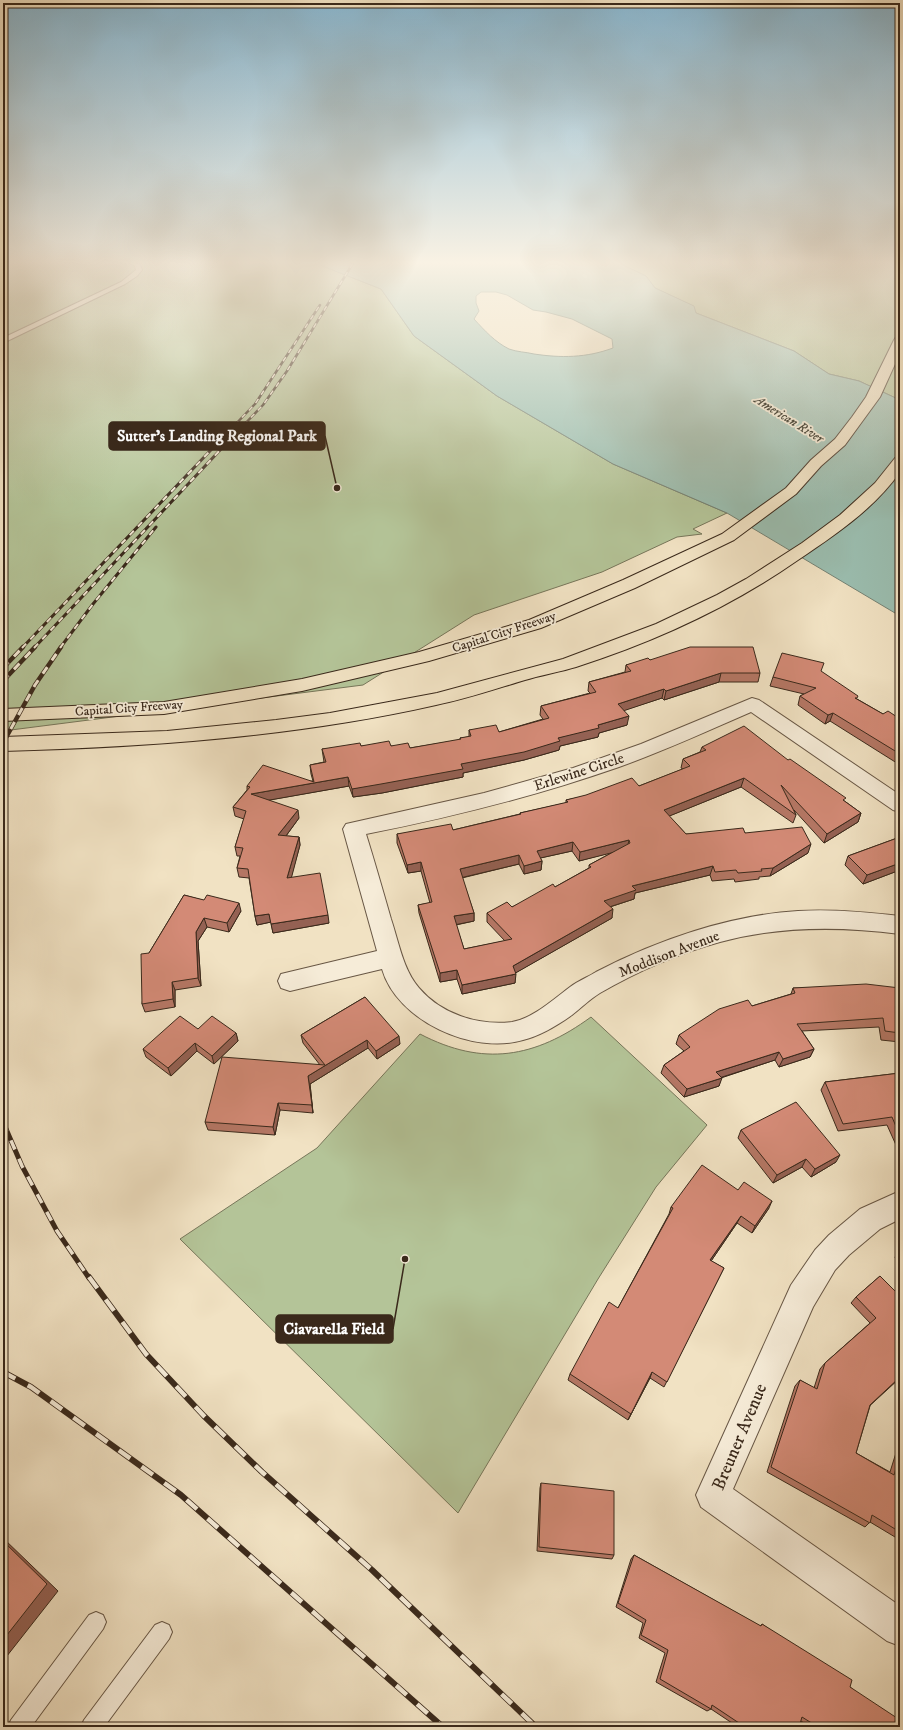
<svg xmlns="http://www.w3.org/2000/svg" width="903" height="1730" font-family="'IM FELL DW Pica',serif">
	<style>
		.green { fill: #b4c498; stroke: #77765a }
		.water { fill: #9bbeb0; stroke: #748274; fill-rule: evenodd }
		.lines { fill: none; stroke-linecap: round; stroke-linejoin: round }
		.lane-casing { stroke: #685745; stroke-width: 2 }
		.street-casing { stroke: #685745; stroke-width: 2 }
		.highway-casing { stroke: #3a291b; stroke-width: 2 }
		.lane { fill: #f6ecd8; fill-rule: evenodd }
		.street { fill: #f6ecd8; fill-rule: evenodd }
		.highway { fill: #f1e2c3; fill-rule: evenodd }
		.rail-far4-casing { stroke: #3a291b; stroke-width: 2.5 }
		.rail-far3-casing { stroke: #3a291b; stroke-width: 3 }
		.rail-far2-casing { stroke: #3a291b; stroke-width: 4.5 }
		.rail-far1-casing { stroke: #3a291b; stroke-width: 5 }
		.rail-casing { stroke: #3a291b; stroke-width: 6 }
		.rail-far4 { stroke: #f6ecd8; stroke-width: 1.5; stroke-dasharray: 5; stroke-linecap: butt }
		.rail-far3 { stroke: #f6ecd8; stroke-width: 2; stroke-dasharray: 6; stroke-linecap: butt }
		.rail-far2 { stroke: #f6ecd8; stroke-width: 3; stroke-dasharray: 8; stroke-linecap: butt }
		.rail-far1 { stroke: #f6ecd8; stroke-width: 3.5; stroke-dasharray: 10; stroke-linecap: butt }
		.rail { stroke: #f6ecd8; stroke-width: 4.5; stroke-dasharray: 14; stroke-linecap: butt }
		.wall { fill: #b57765; stroke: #3a291b; fill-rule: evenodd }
		.shaded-wall { fill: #946153; stroke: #3a291b }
		.building { fill: #d38a76; stroke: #3a291b; fill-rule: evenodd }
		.labels { text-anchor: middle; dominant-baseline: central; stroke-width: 3.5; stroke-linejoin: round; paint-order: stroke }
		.far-water-label { font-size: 13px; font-style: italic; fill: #524e40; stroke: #f6ecd8 }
		.far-street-label { font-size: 13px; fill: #3a291b; stroke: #f6ecd8 }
		.street-label { font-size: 15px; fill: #3a291b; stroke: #f6ecd8 }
		.near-street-label { font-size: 18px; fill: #3a291b; stroke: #f6ecd8 }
		.leader { fill: none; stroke: #3a291b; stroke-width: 1.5 }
		.callout-dot { fill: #3a291b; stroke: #f6ecd8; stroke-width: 1.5 }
		.callout { fill: #3a291b; stroke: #3a291b; stroke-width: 1.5 }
		.callout-label { font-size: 16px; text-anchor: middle; font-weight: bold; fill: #fff }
	</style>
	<rect width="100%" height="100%" fill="#f1e2c3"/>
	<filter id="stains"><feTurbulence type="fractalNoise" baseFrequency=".005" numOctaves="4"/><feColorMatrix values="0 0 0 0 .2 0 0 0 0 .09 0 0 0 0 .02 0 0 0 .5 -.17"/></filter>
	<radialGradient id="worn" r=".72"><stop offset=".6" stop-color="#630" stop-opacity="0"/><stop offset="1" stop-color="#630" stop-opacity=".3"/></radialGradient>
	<path class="green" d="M3 263H315L381 289 414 336 497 396 613 464 727 513 693 529 702 534 677 537 602 572 474 615 363 685 3 731Z
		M619 263H900V400L859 381 829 374 794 351 696 313 693 306 655 288 646 276Z
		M591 1017 707 1125 656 1187 598 1279 458 1513 180 1239 317 1148 420 1034C483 1067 535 1058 591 1017Z"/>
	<path class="water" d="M315 263H619L646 276 655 288 694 306 696 313 794 351 829 374 859 381 900 400V616L727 513 613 464 497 396 414 336 381 289ZM481 292H496L507 295 533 310 546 312 572 319 612 339 613 348C586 358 561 358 534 354 526 352 517 352 509 349 495 342 485 331 474 319L479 311 476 303V296Z"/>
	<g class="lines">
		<g class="lane-casing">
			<path id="lane" d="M130 263 140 264 142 270 137 276 125 284 3 343V338L121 282 136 270 135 266Z
				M96 1612 103 1615 106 1622 103 1629 31 1727H8L11 1720 89 1615Z
				M162 1622 169 1625 172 1632 169 1639 104 1727H81L84 1720 155 1625Z"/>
		</g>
		<g class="street-casing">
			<path id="street" d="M752 698 759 700 900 795V812L893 810 751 712C707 731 664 751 619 767 536 796 452 817 366 834 375 863 383 891 391 919 399 943 403 969 419 988 441 1014 478 1026 512 1022 532 1019 554 999 570 987 578 981 588 977 596 972 657 940 730 915 798 911 832 909 866 912 900 916V934C839 926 779 926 720 942 680 953 636 972 600 993 590 999 581 1008 572 1015 558 1025 540 1036 523 1040 473 1055 397 1021 382 969L290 991 281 988 278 981 281 974 377 951 343 829 346 824 484 793 573 768 641 744Z
				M900 1191V1219L880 1229 849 1255 835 1270 813 1307 733 1489 900 1606V1646L887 1641 701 1507 696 1495 791 1285 815 1250 829 1235 860 1209Z"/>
		</g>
		<g class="highway-casing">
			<path id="highway" d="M900 336V353L880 397 845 445 821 466 796 494 734 540 635 588 541 628 429 661 302 691 164 714 3 721V709L164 702 302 679 419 652 529 620 623 580 722 534 786 488 811 460 835 439 852 417 866 397 894 340 896 337Z
				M900 457V472C874 509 835 535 798 560 731 607 654 642 576 667 559 672 542 675 525 680 495 689 466 699 436 705 294 737 148 747 3 751V737L167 731 276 720 330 713 437 693 563 659 656 624 717 595 746 579 802 543 840 515 875 483 895 458Z"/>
		</g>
		<use href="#lane" class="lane"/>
		<use href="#street" class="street"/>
		<use href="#highway" class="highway"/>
		<g class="rail-far4-casing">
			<path id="rail-far4" d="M228 432 255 404 320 305
				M237 432 263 405 287 371 353 263"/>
		</g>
		<g class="rail-far3-casing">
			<path id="rail-far3" d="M22 648 229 431
				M34 648 238 431
				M60 648 93 604 156 527"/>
		</g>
		<g class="rail-far2-casing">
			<path id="rail-far2" d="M3 668 23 647
				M3 681 35 647
				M3 743 35 685 61 647"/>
		</g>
		<g class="rail-far1-casing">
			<path id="rail-far1" d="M3 1122 22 1166 57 1231 89 1278"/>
		</g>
		<g class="rail-casing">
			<path id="rail" d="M89 1277 146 1354 204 1416 262 1472 372 1570 536 1727
				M3 1372 31 1387 181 1495 443 1727"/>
		</g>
		<use href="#rail-far4" class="rail-far4"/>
		<use href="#rail-far3" class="rail-far3"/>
		<use href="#rail-far2" class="rail-far2"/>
		<use href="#rail-far1" class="rail-far1"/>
		<use href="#rail" class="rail"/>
	</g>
	<path class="wall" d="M650 660 760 673 758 682H719L664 700 662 698 624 710 627 725 599 733 598 737 560 746 559 750 524 760 463 773V777L382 793 353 797 349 786 269 800 299 818 286 836 299 837 300 845 291 877 329 923 273 933 271 922 257 925 255 916 249 878 239 877 237 868 240 856H237L235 847 244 819 235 816 233 807 247 790V786L313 781 311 774 310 765 324 762 322 749 361 746H391L410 748 460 740V738L469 737V730L499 732 543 719 540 715 541 706 590 693 588 691 589 682 625 672 626 665Z
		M821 672 857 699 883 714 900 719V765L830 721 825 724 798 705 800 696 804 694 770 686 773 677Z
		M702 747 788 760 861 813 858 822 824 843 794 810 796 815 793 823 741 787 669 816 686 834 745 833 808 853 770 876 759 877V879L735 882 734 879 712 881 710 875 635 893 634 899 610 907 612 918 515 973V983L462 994 457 979 440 982 419 913 418 905 430 903 421 871 408 873 397 843V834L453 830 520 814V813L566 803V800L639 786 683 769 681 768 683 759 700 752ZM572 851 579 861 613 852 589 865V868L555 887 512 907 487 913V922L505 941 464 949 456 925 474 921V913L462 878 519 864 524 874 541 870 542 861 540 858Z
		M900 837V870L863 884 845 865 848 856Z
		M184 895 241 911 229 932 207 927 198 941 201 986 175 990V1007L145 1012 142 1004 149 953Z
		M793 988H900V1042L881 1040 879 1027 802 1031 814 1049 810 1057 779 1067 775 1060 721 1078 719 1086 684 1097 661 1073 664 1065 684 1051 676 1044 679 1035 752 1006 791 994Z
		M365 997 400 1044 377 1059 368 1048 310 1084 313 1113 280 1110 275 1135 208 1130 205 1122 320 1065 303 1043 301 1035Z
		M198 1029 236 1033 238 1041 214 1064 197 1051 171 1076 146 1057 143 1049Z
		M900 1073V1144L896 1145 887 1125 838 1131 821 1090 825 1082Z
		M741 1130 836 1162 811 1177 802 1167 773 1183 738 1138Z
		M738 1190 769 1208 752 1233 737 1223 711 1261 724 1268 664 1387 650 1378 628 1420 568 1380 570 1374 618 1308 669 1214 671 1207Z
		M900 1251V1270L895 1257Z
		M880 1276 870 1406 856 1453 890 1472 900 1440V1540L870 1522 865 1527 767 1472 795 1386 800 1380 814 1388 820 1369 825 1363 870 1323 851 1303 856 1297Z
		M541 1483 614 1555 612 1559 537 1551 540 1488Z
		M634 1555 760 1626 762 1624 850 1687 900 1727H810L801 1721 799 1727H738L711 1709 707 1711 656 1682 665 1653 639 1638 643 1623 616 1607 631 1559Z"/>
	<path class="shaded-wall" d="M721 673 719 682 664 700 666 691Z
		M664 689 662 698 617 713 618 704Z
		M833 713 830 721 825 724 828 715Z
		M629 716 627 725 599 733 598 737 560 746 559 750 524 760 463 773V777L382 793 353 797 352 789 461 764 558 738 598 725Z
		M348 777 349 786 253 803 251 794Z
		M744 778 741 787 662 819 664 810Z
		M298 810 299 818 280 844 278 835Z
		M861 813 858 822 824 843 827 834Z
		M299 837 300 845 289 887 287 878Z
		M629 840 627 849 579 861 580 852Z
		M573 842 572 851 536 859 537 851Z
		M811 844 808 853 770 876 773 868Z
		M519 855V864L460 878V869Z
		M542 861 541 870 524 874V866Z
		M421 862V871L408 873 407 865Z
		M900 863V870L863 884 867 875Z
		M713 866 710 875 635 893 634 899 603 909 604 901 632 886Z
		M239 903 241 911 229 932 227 923Z
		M613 909 612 918 512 975 513 966Z
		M474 913V921L454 925V916Z
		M269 914 271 922 257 925 255 916Z
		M328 915 329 923 273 933 271 924Z
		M204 918 207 927 198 941 201 986 198 978 196 932Z
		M457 970V979L440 982V973Z
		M516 974 515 983 462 994V985Z
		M172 982 175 990V1007L173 999Z
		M236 1033 238 1041 214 1064 212 1056Z
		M399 1036 400 1044 377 1059 376 1051Z
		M367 1040 368 1048 310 1084 313 1113 308 1076Z
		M195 1043 197 1051 171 1076 168 1068Z
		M814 1049 810 1057 779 1067 783 1059Z
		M779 1052 775 1060 713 1080 716 1072Z
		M722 1078 719 1086 684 1097 687 1089Z
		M278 1103 280 1110 275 1135 273 1127Z
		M840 1155 836 1162 811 1177 815 1169Z
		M806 1159 802 1167 773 1183 777 1175Z
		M772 1201 769 1208 752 1233 755 1226Z
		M741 1216 737 1223 707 1267 710 1260Z
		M652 1372 650 1378 628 1420Z
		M900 1377V1378L864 1411 870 1405Z
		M3 1538 58 1591 3 1661Z"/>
	<path class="building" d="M690 647H753L760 673H721L666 691 664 689 618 704 629 716 598 725 599 728 558 738 560 741 524 752 461 764 463 769 381 784 352 789 348 777 251 794 298 810 278 835 299 837 287 878 320 873 328 915 271 924 269 914 255 916 248 869 237 868 243 848 235 847 246 811 233 807 250 787 247 786 263 765 314 782 310 765 326 762 322 749 360 743 361 746 389 741 391 746 408 743 410 748 461 739 460 738 471 736 469 730 496 725 499 732 549 718 541 706 596 692 589 682 631 671 626 665 648 658 650 660Z
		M782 653 824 663 821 671 858 696 857 698H855L883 714 888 711 900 719V754L833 713 828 715 800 696 816 688 773 677Z
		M744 726 788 760 790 759 846 798 843 800 861 813 827 834 781 785 796 815 744 778 664 810 686 834 743 828 745 833 802 827 811 844 773 868 761 869 762 871 738 873 736 870 715 872 713 866 632 886 636 890 604 901 613 909 513 966 516 974 462 985 457 970 440 973 418 905 432 902 421 862 407 865 397 834 451 824 453 830 521 814 520 813 568 802 566 800 586 795 632 778 639 786 690 766 683 759 706 750 702 747ZM629 840 630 843 589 865 591 867 555 887 553 884 512 907 507 902 487 913 512 939 464 949 454 916 474 913 460 869 519 855 524 866 542 861 537 851 573 842 580 852Z
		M900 837V863L867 875 848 856Z
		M184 895 204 900 207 895 239 903 227 923 204 918 196 932 198 978 172 982 173 999 142 1004 141 954 149 953Z
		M866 984 900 988V1033L885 1031 883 1018 797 1024 814 1049 783 1059 779 1052 716 1072 722 1078 687 1089 664 1065 690 1047 679 1035 719 1009 748 1000 752 1006 795 993 793 988Z
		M365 997 399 1036 376 1051 367 1040 308 1076 312 1105 278 1103 273 1127 205 1122 222 1057 325 1065 301 1035Z
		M180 1016 198 1029 212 1016 236 1033 212 1056 195 1043 168 1068 143 1049Z
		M900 1073V1136L892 1117 843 1124 825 1082Z
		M796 1102 840 1155 815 1169 806 1159 777 1175 741 1130Z
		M702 1165 738 1190 744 1182 772 1201 755 1226 741 1216 710 1260 724 1268 667 1382 652 1372 631 1414 570 1374 609 1302 618 1308 673 1208 671 1207Z
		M880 1276 900 1296V1377L870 1405 856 1453 894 1475 900 1455V1532L872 1515 870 1523 771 1467 800 1380 817 1389 825 1363 876 1318 856 1297Z
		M541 1483 614 1491V1555L539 1547Z
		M3 1541 47 1584 3 1640Z
		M634 1555 761 1626 762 1624 852 1680 850 1687 900 1720V1727H818L802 1717 799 1727H745L712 1705 711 1709 660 1679 668 1650 641 1635 646 1620 618 1603Z"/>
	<linearGradient id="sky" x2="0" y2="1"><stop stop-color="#89b8d2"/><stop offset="0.52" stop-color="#f9f2e4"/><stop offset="1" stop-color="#f9f2e4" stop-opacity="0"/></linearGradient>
	<rect width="903" height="505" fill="url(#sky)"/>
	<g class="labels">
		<g class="far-water-label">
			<text transform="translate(789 419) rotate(32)">American River</text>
		</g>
		<g class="far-street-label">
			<text transform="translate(504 632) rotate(-18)">Capital City Freeway</text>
			<text transform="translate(129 708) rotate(-4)">Capital City Freeway</text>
		</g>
		<g class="street-label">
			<text transform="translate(579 772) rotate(-18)">Erlewine Circle</text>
			<text transform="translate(669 954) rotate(-21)">Moddison Avenue</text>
		</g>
		<g class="near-street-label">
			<text transform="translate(740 1437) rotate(-67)">Breuner Avenue</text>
		</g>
	</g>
	<path class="leader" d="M337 488L325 436M405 1259L393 1329"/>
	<g class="callout-dot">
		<circle cx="337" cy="488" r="4"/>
		<circle cx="405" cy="1259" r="4"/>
	</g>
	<g class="callout">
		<rect x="109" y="422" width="216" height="28" rx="4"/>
		<rect x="276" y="1315" width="117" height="28" rx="4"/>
	</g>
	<g class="callout-label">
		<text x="217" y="441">Sutter's Landing Regional Park</text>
		<text x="334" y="1334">Ciavarella Field</text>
	</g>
	<rect width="903" height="1730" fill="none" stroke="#f1e2c3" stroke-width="16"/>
	<rect x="4" y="4" width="895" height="1722" fill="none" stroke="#3a291b" stroke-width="2"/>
	<rect x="8" y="8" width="887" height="1714" fill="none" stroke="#3a291b"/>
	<rect width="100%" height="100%" filter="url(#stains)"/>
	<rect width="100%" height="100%" fill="url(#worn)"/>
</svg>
